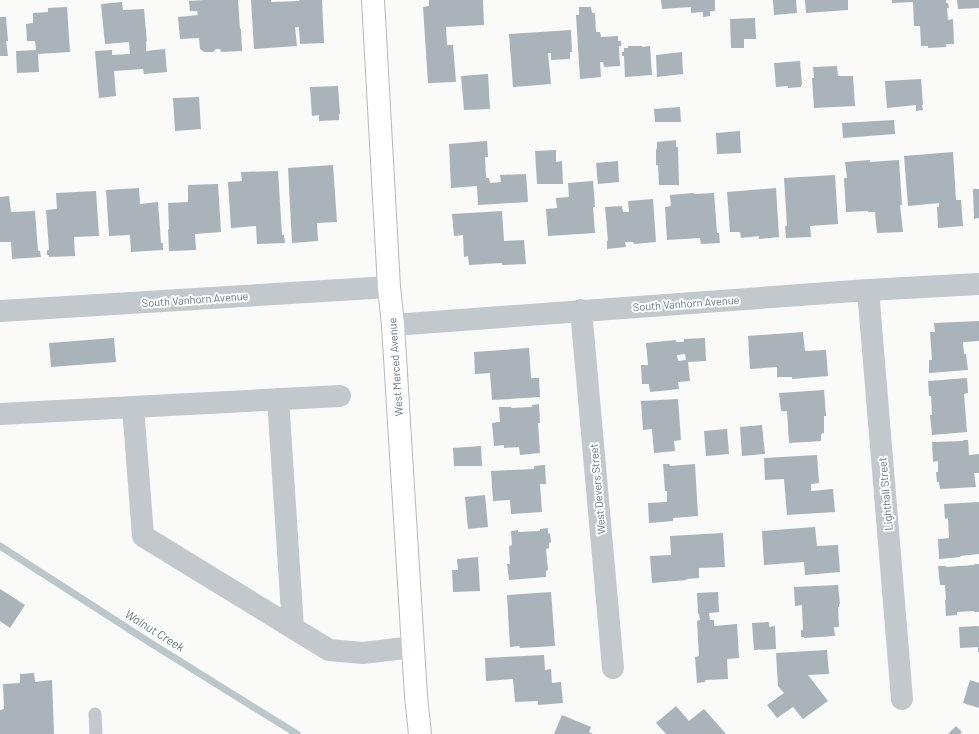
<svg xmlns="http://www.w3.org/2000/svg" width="979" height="734" font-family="Barlow,sans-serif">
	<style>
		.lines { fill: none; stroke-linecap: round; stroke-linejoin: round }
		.stream { stroke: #bbc7cb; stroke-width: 7 }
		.building { fill: #aab3b9; fill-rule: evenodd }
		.secondary-casing { stroke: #b3babf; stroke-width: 24 }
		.lane { stroke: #c3c8cc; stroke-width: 13 }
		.street { stroke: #c3c8cc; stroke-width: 22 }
		.secondary { stroke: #fff; stroke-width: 22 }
		.labels { text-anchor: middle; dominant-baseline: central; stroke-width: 4; stroke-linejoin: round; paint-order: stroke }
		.street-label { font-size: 11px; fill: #657683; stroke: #fff }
		.water-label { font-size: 12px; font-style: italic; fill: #60757c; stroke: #fff }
	</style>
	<rect width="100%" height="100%" fill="#fafaf8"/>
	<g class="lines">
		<path class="stream" d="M0 546 149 642 297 734"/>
	</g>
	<path class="building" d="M204 0H238L240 29H241L242 51 221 52 220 49H216L213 52H204L200 49 199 38 180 39 178 17 198 15 197 11H190L189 1Z
		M251 0H271V2L299 1V0H322L324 43 300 44 299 27H295L297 46 254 49Z
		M429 0H483L484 25 446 27 447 45H453L456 82 428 83 423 7 429 6Z
		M661 0H715V11H710V16L703 17V12L691 13V7L662 9Z
		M773 0H796L797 13 774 15Z
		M805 0H848V10L806 13Z
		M892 0H946V3H948L949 8H947L948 20 953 19 954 44H946V47L928 48V46H921L920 26H914L913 2 892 3Z
		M957 0H979V8L958 9Z
		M122 2 123 10 144 9 147 42 146 41V51L165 49 167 72 144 74 143 69 114 71 116 96 99 98 95 51 112 50V55L130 54 129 42 105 44 101 4Z
		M67 7 70 52 38 54 39 72 17 73 16 51 36 50 35 41H27L26 24 33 23V13L48 12V8Z
		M579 7H591L592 13H595L596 32H600L601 37 618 36V41H621V46H619L620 66 604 67 603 62H600L601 77 580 79 576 15H579Z
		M0 17H6L8 41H6L8 56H0Z
		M755 18 756 39H744V48H731L730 19Z
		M571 30 572 52H570V59L551 60V53H548L551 84 513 87 509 34Z
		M628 46H642V47L650 46 652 75 625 77 624 56H622V52H624V48H628Z
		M682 52 683 74 657 77 656 55Z
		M800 61 802 85H801V87L788 88V86L776 87 774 63Z
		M837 66 838 76H853L855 106 814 108 812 78H814L813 67Z
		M488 74 490 109 464 110 461 76Z
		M921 79 923 105H922L923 110 916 111V105L887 108 885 81Z
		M338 86 340 114H339V120L319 121V115L312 116 310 87Z
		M199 97 201 129 175 131 173 98Z
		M680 107 681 122H655L654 109Z
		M894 120 895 134 843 138 842 123Z
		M740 131 741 153 717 154 716 133Z
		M676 140V147H678L679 185H659L658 165H656V149H657V142Z
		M487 141 488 157H485L486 178H489L490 183 501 182 500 175 526 174 528 202 478 205 477 186 451 188 449 144Z
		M556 150V162L562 161 563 184H537L535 151Z
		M953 152 956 200H961L963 226 938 228 937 207H939V203L908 206 904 156Z
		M870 160V162L899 160 902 205H900L903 232 877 233 875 212H868V211L846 212 844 178H847L845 162Z
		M618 161 619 182 598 184 596 163Z
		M333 165 337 222 317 223 318 241 292 243 288 168Z
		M278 171 282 235H284L285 243 257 244 256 226 231 228 228 182 242 181 241 172Z
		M835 175 838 224 810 226 811 237 786 238 785 226H787L784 178Z
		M593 181 595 207H593L595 233 548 236 546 209 557 208 556 198 569 197 568 183Z
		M218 184 221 232 195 234 196 250 169 251 168 230 169 229 168 203 188 202V185Z
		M139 188 140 204 158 202 161 243H163V250L131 252 130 235 109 236 106 190Z
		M776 188 779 237 759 239V236L741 238 740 232H730L727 192Z
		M973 189H979V218L974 219Z
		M96 191 99 236 74 237 75 256 49 257V255H47V250H49L46 210 57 209 56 193Z
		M694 193V194L714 193 717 233H719L720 243 701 244 700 238 667 240 665 207 671 206 670 195Z
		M9 196 11 212 35 211 38 251H40L41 257 12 259 11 242H0V197Z
		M653 199 656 242 634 244 633 242H625L626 247 607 249V241H608L605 207 622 206 623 212H629L628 201Z
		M502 211 504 241 524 240 526 264 502 265V263L469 265 468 256 464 257 463 235 454 236 452 214Z
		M979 321V341L963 342 964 354H966L968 370 929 373V360H932L930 332H935L934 323Z
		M803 332 805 351 826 350 828 376 792 379V377H777V367L750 369 748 336Z
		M114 338 116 362 51 367 49 343Z
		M705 338 706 361 688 362 690 381 678 382 679 389 650 392 649 384H642L641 365H648L646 343 676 340V342H684V339ZM685 354 686 360 678 361 677 355Z
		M529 348 531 378H539L540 397 492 400 490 373 475 374 474 352Z
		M967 378 968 393 964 394 967 432 932 435 930 415H932L931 396H929L928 381Z
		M824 390 826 416H824V433L821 434V441L789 443 787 411H781L779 393Z
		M678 399 681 440 674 441 675 451 654 453 652 429 643 430 641 401Z
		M539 404 540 423H538L540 453 520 455 519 447 504 448V445L494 446 492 423 500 422 499 407H511V408L532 407V405Z
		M762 425 765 454 742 456 740 427Z
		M727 429 729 454 706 456 704 431Z
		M963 440H968L969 455 979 454V473H974L976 487 940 489 939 482H937L936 472H938V461L933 462 932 442 964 441Z
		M481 446 482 466H454L453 448Z
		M817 455 819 483 811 484V491L833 489 835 512 787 515 784 479 765 480 764 458Z
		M663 464H669L670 466 695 464 698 516 673 518V521L649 523 648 503 667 502V491H665Z
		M545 465 546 484H540L542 512 511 514 510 500 493 501 491 471 534 469V466Z
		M485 495 488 527 468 529 465 497Z
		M979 502V554L960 556 961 557 939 559 938 539 949 538 948 518 945 519 944 504Z
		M815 527 817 546 838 545 840 572 805 575 804 562 764 565 762 531Z
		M548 528V534L550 533 551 542 549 543V548L546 549 548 570 546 571V577L509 580 507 564H510L509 546 512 545 511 531 518 530V532L540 531V529Z
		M723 533 725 567 699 568V578L686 579 687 580 652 583 650 556 671 555 670 536Z
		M478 557 480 591 453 592 452 570H458L457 559Z
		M974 564H979V612H974V611L957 612V615L946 616 945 600H946L945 585H940L938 566H946V567L974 565Z
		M838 585 840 604H839V607H838L839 627H834L835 636 804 638V637H801V630H803L802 605 795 606 794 587Z
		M0 589 25 605 10 628 0 621Z
		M551 592 555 646 520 648 519 646 510 647 507 595Z
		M718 592 719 612 709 613 710 620H714V626L737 624 739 658 727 659 728 679 705 680V682L697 683 695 657 699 656 697 621 700 620 699 614H698L697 593Z
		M769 622V627L775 626 776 649 754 650 752 623Z
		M978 626 979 627V652H978V647L960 648 959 627Z
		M827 650 829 674 808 675 828 701 803 719 793 707 777 718 767 705 784 693 778 686 776 653Z
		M544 655 545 670 551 669 552 683 561 682 563 703 538 705V701L515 702 513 679 486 681 485 658Z
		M34 673 35 682 52 680 54 734H0V710L4 709 3 684 20 683V674Z
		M970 680 979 683V708L963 703Z
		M676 706 689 721 704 709 726 734H666L656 723Z
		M562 715 591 727 589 732 593 734H554Z
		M956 726 962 732 960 734H948Z"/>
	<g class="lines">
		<g class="secondary-casing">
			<path id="secondary" d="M373 0 389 287 393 325 416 696 420 734"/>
		</g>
		<path class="lane" d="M95 714 96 734"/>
		<path class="street" d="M868 290 902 699
			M581 310 613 668
			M0 311 389 287
			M393 325 868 290 979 284
			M278 399 293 628
			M133 407 143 536 329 650 363 653 413 647
			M0 414 340 396"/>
		<use href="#secondary" class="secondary"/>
	</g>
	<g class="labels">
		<g class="street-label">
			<text transform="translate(195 299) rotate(-4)">South Vanhorn Avenue</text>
			<text transform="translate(686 303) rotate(-4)">South Vanhorn Avenue</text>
			<text transform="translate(395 367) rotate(-94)">West Merced Avenue</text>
			<text transform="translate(597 489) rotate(-95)">West Devers Street</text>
			<text transform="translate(885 494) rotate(-95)">Lighthall Street</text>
		</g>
		<g class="water-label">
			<text transform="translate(155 630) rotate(32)">Walnut Creek</text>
		</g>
	</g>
</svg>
